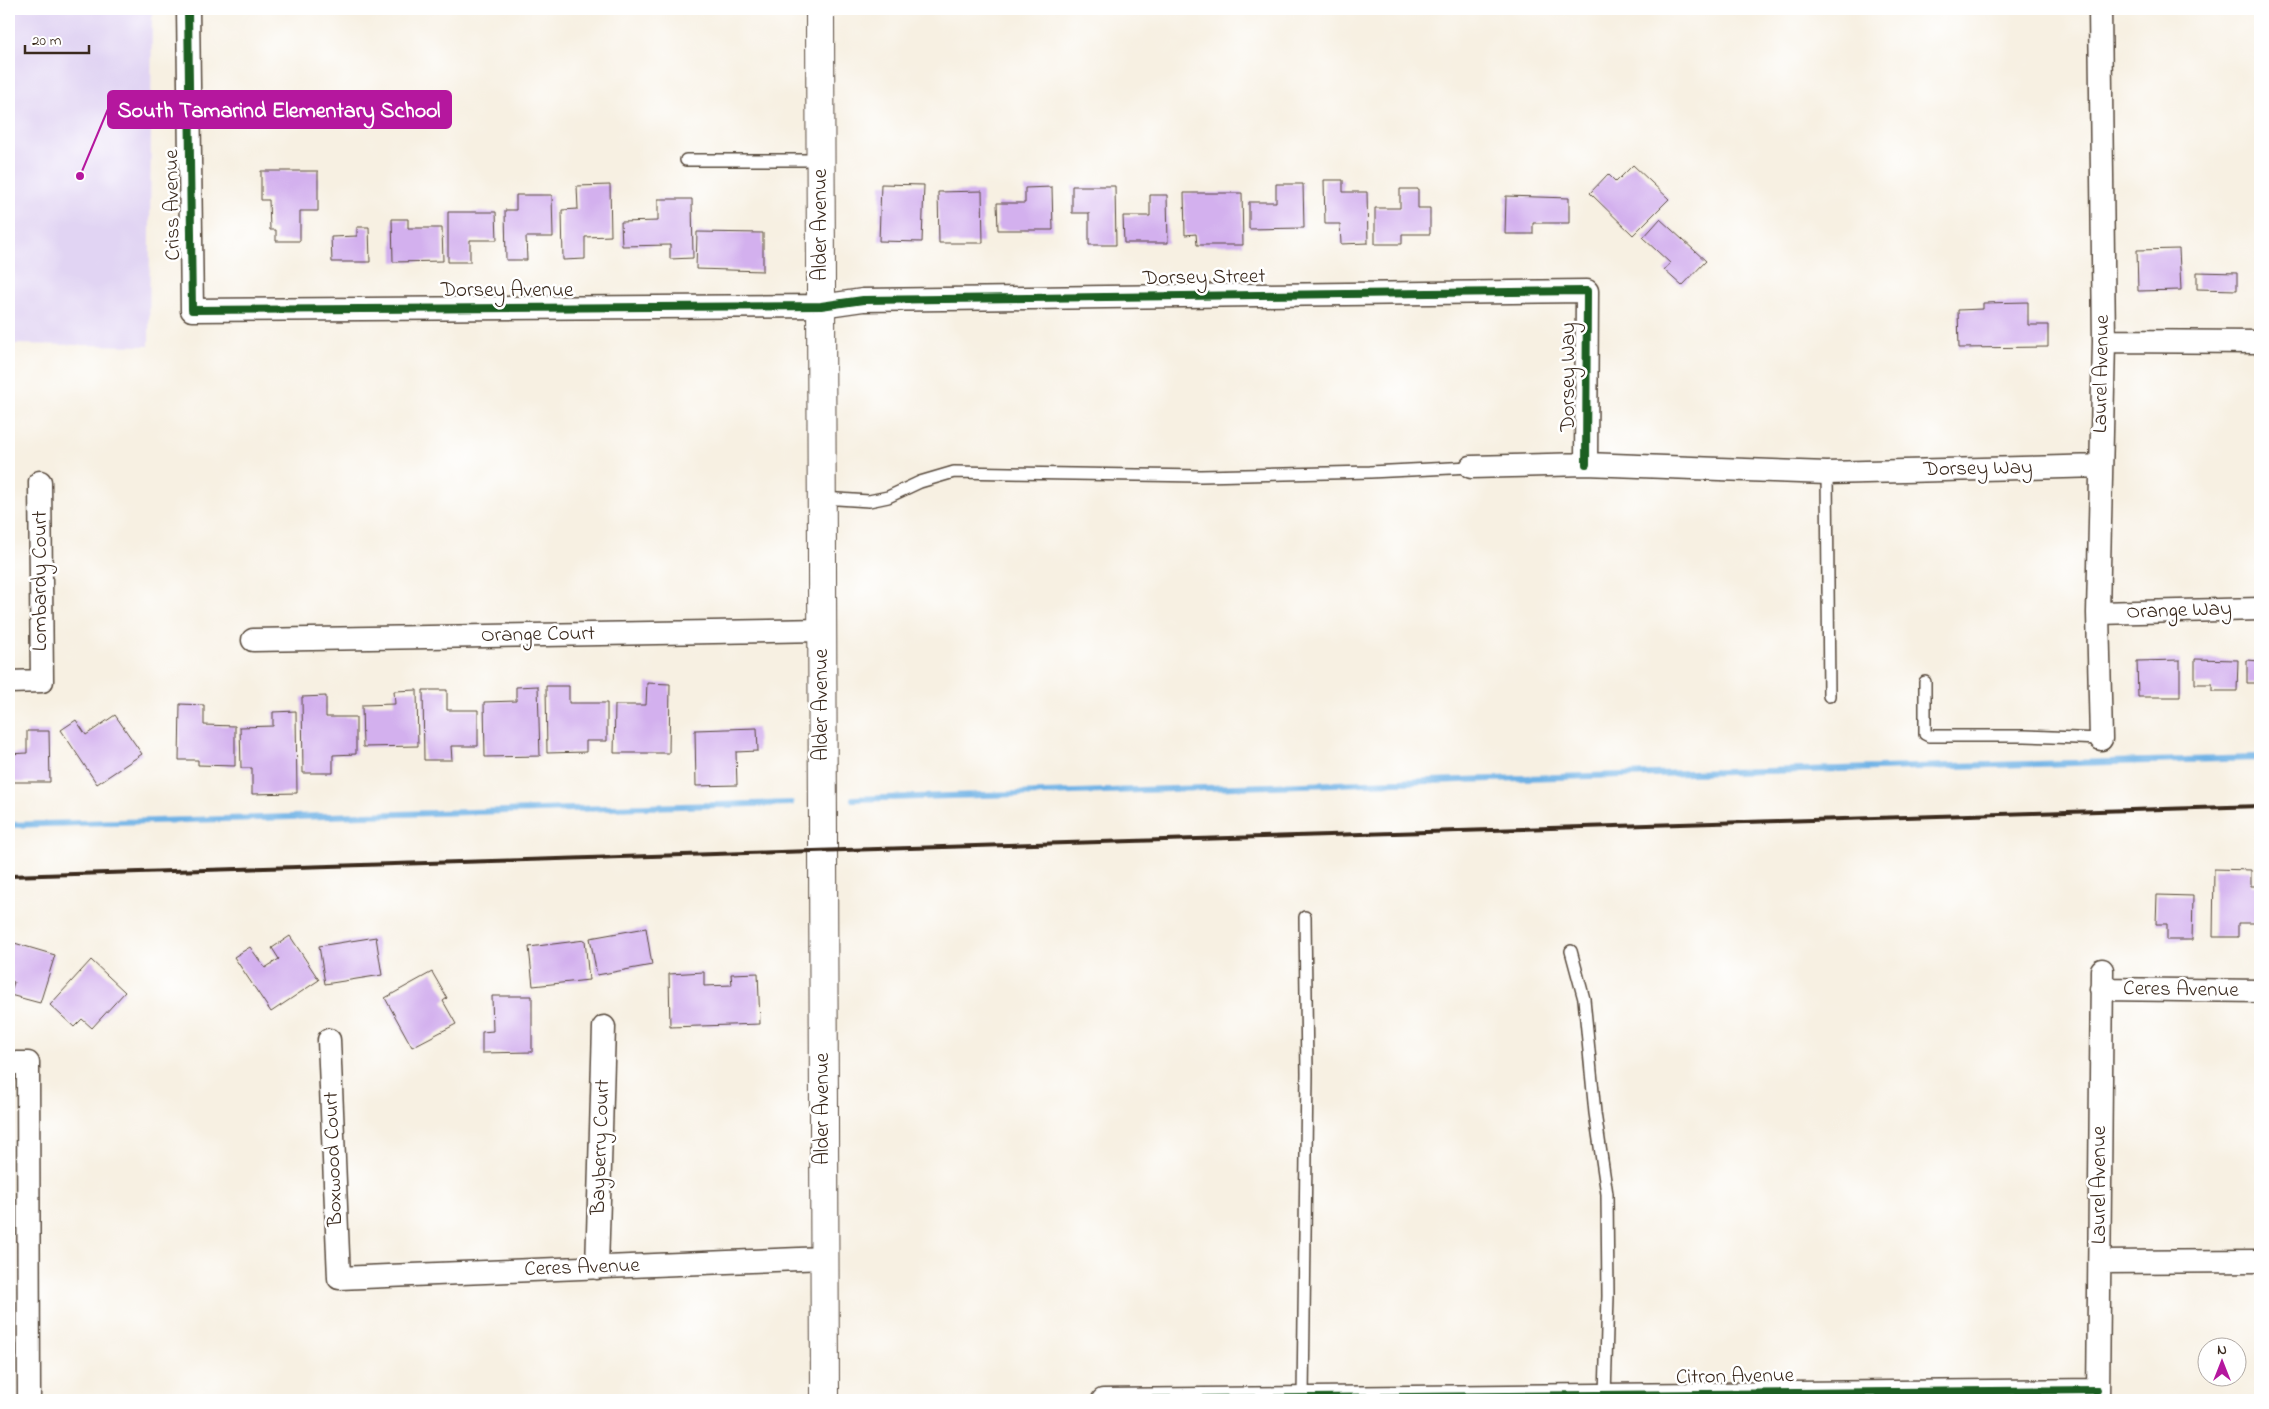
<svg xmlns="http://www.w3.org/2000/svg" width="2269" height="1409" font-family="'Indie Flower',sans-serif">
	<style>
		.built { fill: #e1d4f3 }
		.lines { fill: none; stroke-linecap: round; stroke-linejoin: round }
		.stream { stroke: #70b2e5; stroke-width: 6 }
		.building { fill: #d3b0ee }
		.lane-casing { stroke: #57483b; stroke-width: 14 }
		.street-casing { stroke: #57483b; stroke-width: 25 }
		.secondary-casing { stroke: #57483b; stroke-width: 30 }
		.lane { stroke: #fff; stroke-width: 11 }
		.street { stroke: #fff; stroke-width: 22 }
		.secondary { stroke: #fff; stroke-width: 28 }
		.rail { stroke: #3b2a1e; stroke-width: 4 }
		.cycleway-casing { stroke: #fff; stroke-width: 11 }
		.cycleway { stroke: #1b5e20; stroke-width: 8 }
		.labels { text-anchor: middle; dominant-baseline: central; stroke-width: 5; stroke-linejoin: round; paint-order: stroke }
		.street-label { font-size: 21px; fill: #3b2a1e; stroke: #fff }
		.leader { fill: none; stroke: #b5179e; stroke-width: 2 }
		.callout-dot { fill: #b5179e; stroke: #fff; stroke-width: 2 }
		.callout { fill: #b5179e; stroke: #b5179e; stroke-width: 2 }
		.callout-label { font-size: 22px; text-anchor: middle; font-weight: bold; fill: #fff }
	</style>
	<rect width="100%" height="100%" fill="#fff"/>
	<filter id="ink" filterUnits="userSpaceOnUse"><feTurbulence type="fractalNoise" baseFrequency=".02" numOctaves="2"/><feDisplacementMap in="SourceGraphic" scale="10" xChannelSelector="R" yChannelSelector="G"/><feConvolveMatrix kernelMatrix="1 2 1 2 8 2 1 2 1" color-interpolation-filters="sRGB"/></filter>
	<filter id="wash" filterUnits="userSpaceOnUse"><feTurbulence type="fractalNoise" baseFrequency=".0096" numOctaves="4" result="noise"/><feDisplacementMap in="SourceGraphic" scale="20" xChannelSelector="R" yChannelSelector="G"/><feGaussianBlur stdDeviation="1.12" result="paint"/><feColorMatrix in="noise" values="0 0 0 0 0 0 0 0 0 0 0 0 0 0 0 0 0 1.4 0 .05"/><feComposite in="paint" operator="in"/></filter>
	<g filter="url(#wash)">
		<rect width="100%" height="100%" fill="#f7f0e2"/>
		<path class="built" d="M9 9H152L149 346 9 344Z"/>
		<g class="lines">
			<path class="stream" d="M853 799 1654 774 2260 758
				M9 825 791 803"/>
		</g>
		<g id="blocks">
			<path class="building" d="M1633 165 1669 199 1633 235 1590 193 1608 174 1616 182Z
				M261 171H318V211H300V241H276V230H270L269 200H261Z
				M1324 180H1343V192H1367L1368 243 1341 244 1340 224H1325Z
				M881 184 924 185 922 242 879 241Z
				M1276 184H1303L1304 228 1249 229V202H1276Z
				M610 185 611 236 585 237V259L563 260 562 210 578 209 577 186Z
				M1072 186H1115L1116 245H1089V213H1072Z
				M1052 187 1053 230H998L997 203H1025V188Z
				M1400 189H1418V208H1430V234H1402V244H1375V208H1400Z
				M982 191 983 243H939L938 192Z
				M1184 193H1242L1243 245H1197L1196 234 1185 235Z
				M516 195H552L553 237H526L527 260H506L505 210H516Z
				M1150 195H1167L1168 243H1124L1123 216H1150Z
				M1506 196 1569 198V223H1533V234H1505Z
				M658 199H692L693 258 670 259V245L622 246 621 222 658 221Z
				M448 212H496L497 240H470V262H448Z
				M392 219H408V228H442L443 261 393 262Z
				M1660 219 1706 261 1682 286 1664 270 1670 263 1643 238Z
				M357 227H369L370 262H332L331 237 357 236Z
				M697 232 763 233V271L696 269Z
				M2179 249 2181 290 2138 291 2137 250Z
				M2257 266H2260V290H2257Z
				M2197 272 2237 273V290L2197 289Z
				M2028 302V325H2048V347L1959 348 1958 310 1983 309V303Z
				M2195 659 2238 660 2237 691H2212V684H2195Z
				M2180 660V697H2138L2137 661Z
				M2247 660 2260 661V683H2247Z
				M647 683 670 684 669 753H614L615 705H646Z
				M538 686 540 756 485 757 484 702 516 701V687Z
				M546 686H569V703H607V741H586V752L547 753Z
				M417 690 418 746 363 747 362 705 395 704 394 691Z
				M423 690H447V710H478V746H451L452 760H424Z
				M326 696V717H356V754L333 755V773H303L302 697Z
				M180 704 204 705V725L235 726V766L198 765V760H179Z
				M296 711 297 793 252 794V768H241L240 727 273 726V712Z
				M115 715 142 754 97 784 61 730 76 720 86 735Z
				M757 728 758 751 736 752 737 785 696 786 695 730Z
				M27 731H49L50 782H9V754L27 753Z
				M2214 869 2251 870V886H2260V923H2238V937H2213Z
				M2157 895 2193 896 2192 940H2167V924H2156Z
				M646 928 652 965 597 975 590 938Z
				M290 936 319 980 271 1012 234 957 250 947 265 968 279 959 272 948Z
				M376 937 382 975 325 984 319 946Z
				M585 940 589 980 533 986 529 947Z
				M11 942 55 955 40 1003 10 995 14 982 9 981V951Z
				M91 960 125 992 92 1028 82 1019 74 1027 50 1005Z
				M432 972 447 998 443 1001 456 1024 412 1047 385 998Z
				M704 972V986L732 985 731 974 758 973 760 1024 670 1027 669 974Z
				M492 996H532V1052L482 1053V1032L493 1031Z"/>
		</g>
	</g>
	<g filter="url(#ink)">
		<use href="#blocks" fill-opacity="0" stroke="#57483b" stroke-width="1"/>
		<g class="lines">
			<g class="lane-casing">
				<path id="lane" d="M686 160H821
					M1827 473 1829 696
					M822 498 869 501 888 497 920 482 954 472 1201 476 1370 472 1471 467
					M1925 682V734L1929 736H2025L2101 739
					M1571 951 1584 999 1595 1113 1607 1194 1608 1296 1605 1395
					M1303 1398 1307 1073 1305 917"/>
			</g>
			<g class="street-casing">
				<path id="street" d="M188 9 192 310 821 306 863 300 1587 291 1586 464
					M2100 9 2104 341 2098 613 2101 739
					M2104 341 2260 342
					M1471 467 1586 464 1827 473 2101 466
					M2098 613 2260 609
					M253 640 822 630
					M9 682 42 681 40 482
					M2101 989 2260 991
					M329 1040 339 1278 824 1258
					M9 1063H28L29 1400
					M2100 1262 2260 1261
					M597 1268 604 1027
					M1103 1400 2097 1390
					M2098 1400 2102 970"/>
			</g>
			<g class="secondary-casing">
				<path id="secondary" d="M820 9 825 1400"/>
			</g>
			<use href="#lane" class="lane"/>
			<use href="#street" class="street"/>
			<use href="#secondary" class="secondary"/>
			<path class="rail" d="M9 876 2260 806"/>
			<g class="cycleway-casing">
				<path id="cycleway" d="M188 9 192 310 821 306 863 300 1587 291 1586 464
					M1103 1400 2097 1390"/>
			</g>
			<use href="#cycleway" class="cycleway"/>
		</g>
	</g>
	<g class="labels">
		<g class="street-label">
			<text transform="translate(173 205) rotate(-91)">Criss Avenue</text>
			<text transform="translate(821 225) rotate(-90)">Alder Avenue</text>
			<text transform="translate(1204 278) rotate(-1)">Dorsey Street</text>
			<text x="507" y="291">Dorsey Avenue</text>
			<text transform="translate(2102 374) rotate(-89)">Laurel Avenue</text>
			<text transform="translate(1569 377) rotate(-90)">Dorsey Way</text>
			<text transform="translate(1978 469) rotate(-1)">Dorsey Way</text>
			<text transform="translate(41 581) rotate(-90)">Lombardy Court</text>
			<text transform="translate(2179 611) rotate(-2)">Orange Way</text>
			<text transform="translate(538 635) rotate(-1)">Orange Court</text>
			<text transform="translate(822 705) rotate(-90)">Alder Avenue</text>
			<text transform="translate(2181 990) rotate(1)">Ceres Avenue</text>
			<text transform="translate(823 1109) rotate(-90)">Alder Avenue</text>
			<text transform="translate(601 1147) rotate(-88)">Bayberry Court</text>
			<text transform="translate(334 1159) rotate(-92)">Boxwood Court</text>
			<text transform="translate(2100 1185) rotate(-90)">Laurel Avenue</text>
			<text transform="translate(582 1268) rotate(-2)">Ceres Avenue</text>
			<text transform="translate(1735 1377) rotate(-1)">Citron Avenue</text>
		</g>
	</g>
	<path class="leader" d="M80 176L108 109"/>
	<circle class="callout-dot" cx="80" cy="176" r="5"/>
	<rect class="callout" x="108" y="91" width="343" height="37" rx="5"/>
	<g class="callout-label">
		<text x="279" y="117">South Tamarind Elementary School</text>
	</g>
	<rect width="2269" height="1409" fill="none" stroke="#fff" stroke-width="30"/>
	<g transform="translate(2222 1362)"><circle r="24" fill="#ffffff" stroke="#b1aaa5"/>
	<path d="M0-4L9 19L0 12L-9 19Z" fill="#b5179e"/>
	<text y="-8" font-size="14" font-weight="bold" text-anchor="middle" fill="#3b2a1e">N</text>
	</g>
	<path d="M25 45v8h64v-8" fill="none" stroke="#3b2a1e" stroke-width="2.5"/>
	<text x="32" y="45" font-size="15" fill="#3b2a1e" stroke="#ffffff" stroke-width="4" paint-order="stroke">20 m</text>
</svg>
